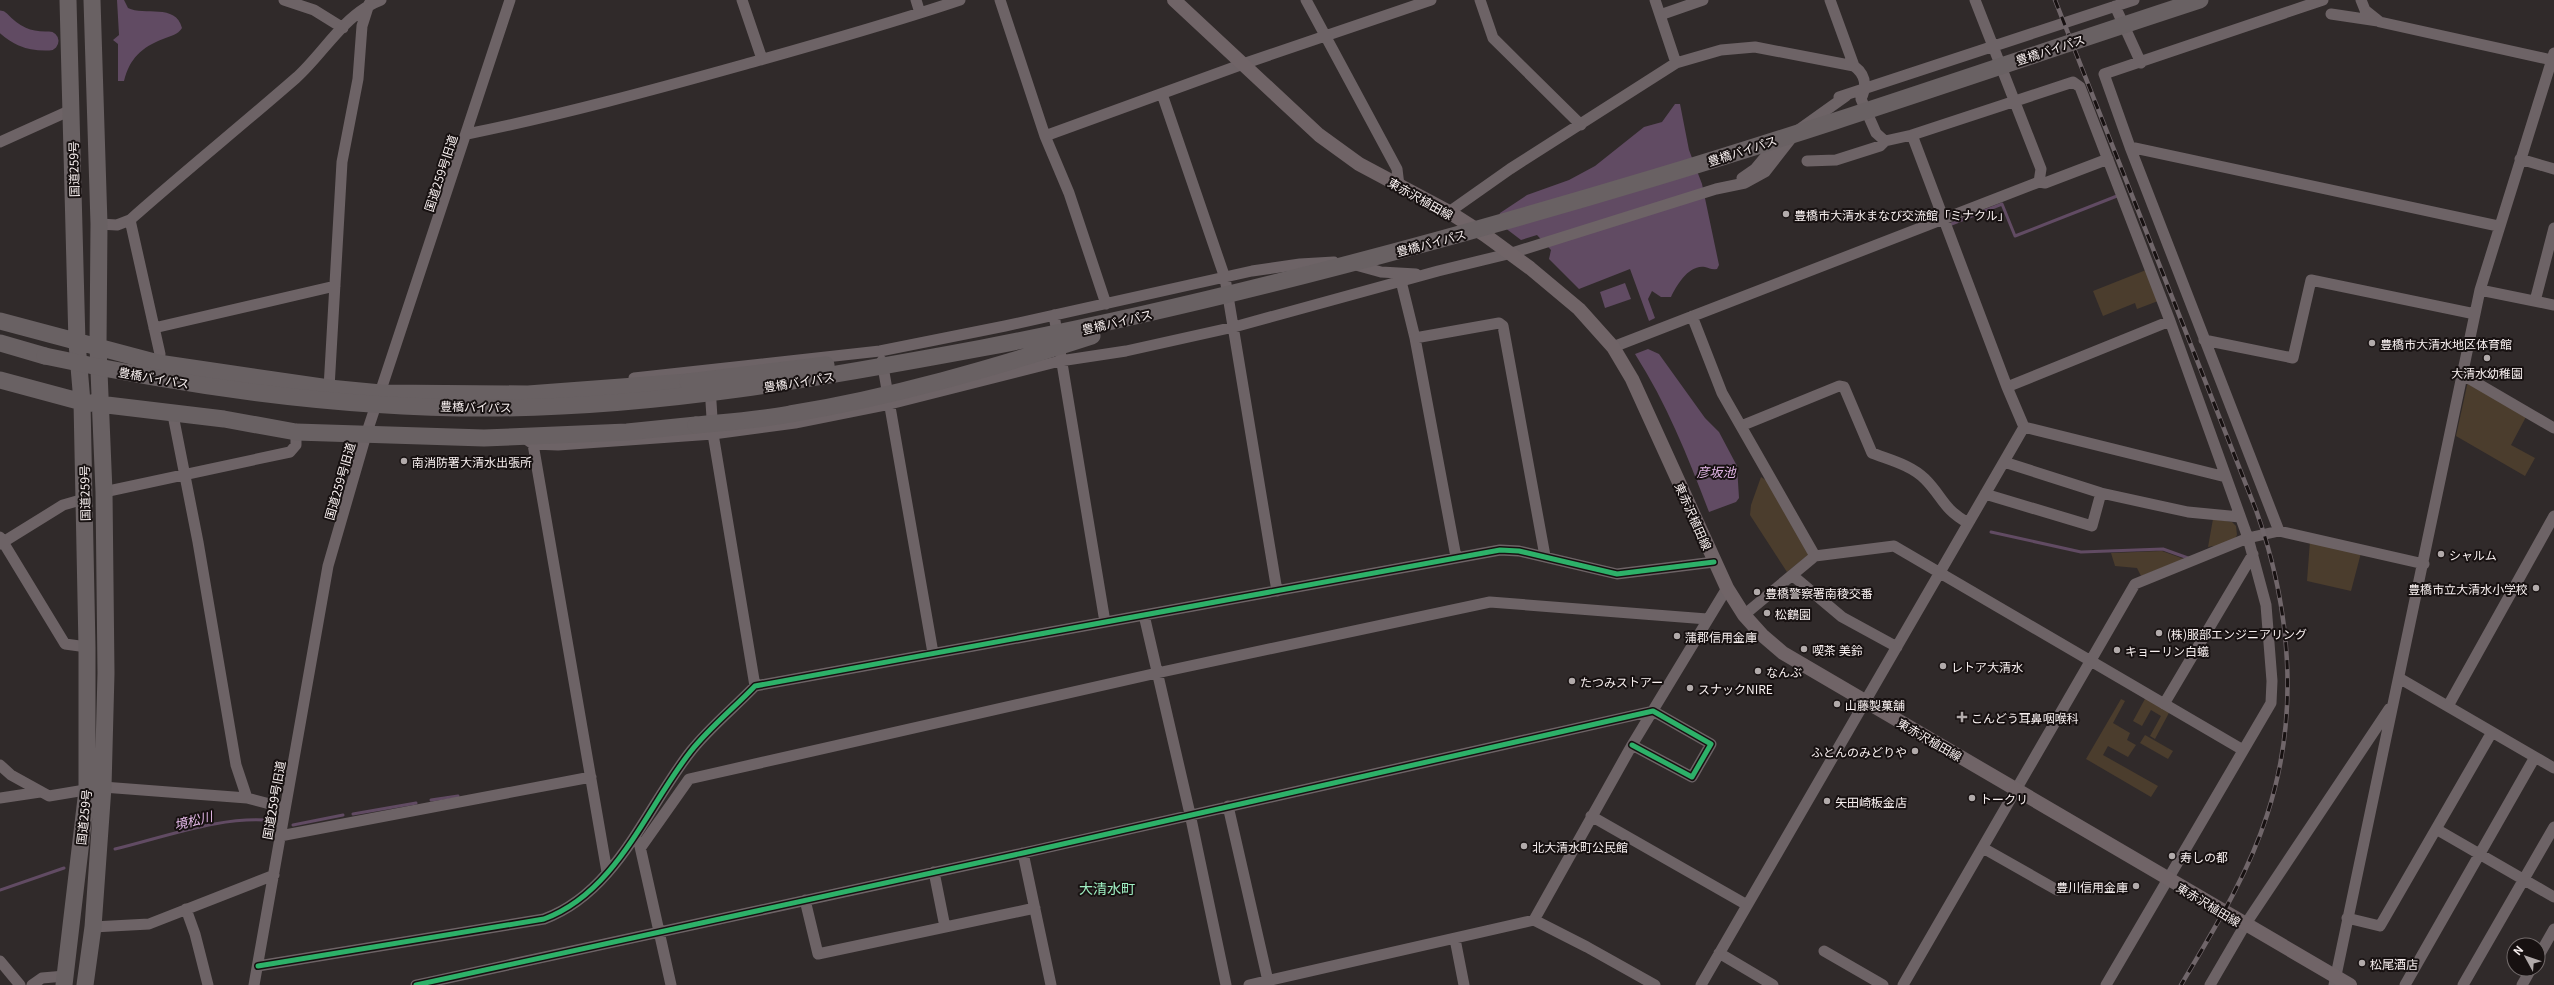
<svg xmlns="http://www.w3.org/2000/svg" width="2554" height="985" font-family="Georgia,'Noto Sans JP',serif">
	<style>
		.green { fill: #4b3d2d }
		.water { fill: #614b63 }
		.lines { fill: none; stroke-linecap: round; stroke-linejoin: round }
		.stream { stroke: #614b63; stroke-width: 3 }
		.river { stroke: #614b63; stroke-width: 19 }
		.minor { stroke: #6d6366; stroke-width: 11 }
		.major { stroke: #706467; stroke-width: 14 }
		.highway { stroke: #696163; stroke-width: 17 }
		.rail-casing { stroke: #70666a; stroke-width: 4.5 }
		.rail { stroke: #171111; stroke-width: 3; stroke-dasharray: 9; stroke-linecap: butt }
		.highway-bridge { stroke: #696163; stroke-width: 17 }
		.cycleway-casing { stroke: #171111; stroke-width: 8 }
		.cycleway { stroke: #2db169; stroke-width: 5 }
		.poi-dot { fill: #b2abab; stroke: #171111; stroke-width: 1.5 }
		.labels { text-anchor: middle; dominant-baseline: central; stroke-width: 4; stroke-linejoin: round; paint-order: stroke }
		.street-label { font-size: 12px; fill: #f8f0f0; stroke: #171111 }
		.poi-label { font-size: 12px; fill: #f8f0f0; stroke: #171111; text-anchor: start }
		.water-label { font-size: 13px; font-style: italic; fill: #e3b7e7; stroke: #171111 }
		.quarter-label { font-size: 14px; fill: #9fefc2; stroke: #171111 }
	</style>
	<rect width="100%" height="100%" fill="#302a2a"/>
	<path class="green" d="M2146 270 2158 301 2137 309 2135 303 2103 316 2093 291Z
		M2468 381 2527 415 2511 445 2535 458 2525 476 2456 436Z
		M1761 477 1772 484 1809 554 1787 572 1750 515 1751 505Z
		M2213 519 2232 522 2236 526 2237 535 2234 540 2217 548 2213 546 2208 547Z
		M2310 541 2361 553 2351 591 2307 581Z
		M2162 551 2184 559 2141 576 2137 568 2115 566 2111 553Z
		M2146 697 2170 711 2155 739 2150 736 2161 716 2151 710 2142 726 2133 721Z
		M2121 699 2125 701 2113 723 2130 733 2127 740 2136 745 2128 757 2108 746 2103 755 2158 786 2151 797 2086 759Z
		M2145 735 2173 751 2168 759 2140 743Z"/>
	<path class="water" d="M117 0H124L128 8C144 16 176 3 182 28 178 35 170 36 163 39 142 47 129 59 124 81H118V44L113 40 119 35Z
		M1675 104H1680L1689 150 1702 184 1719 265 1717 269C1711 270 1710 268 1705 267 1689 264 1676 286 1671 297H1661L1652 291 1648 299 1655 318 1649 321 1630 269 1579 289 1549 259 1551 250 1537 235 1521 240 1500 224 1498 219 1500 213 1527 195 1569 180 1595 166 1644 127 1662 122Z
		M1625 283 1631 299 1605 308 1600 292Z
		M1648 349 1659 354 1705 418 1719 432 1737 466 1739 498 1736 502 1709 512C1688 457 1667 404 1635 354Z"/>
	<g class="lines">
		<path class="stream" d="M1949 225 2002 204 2015 236 2117 196
			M1991 532 2081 552 2163 549 2188 558
			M431 800 458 796
			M353 814 416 803
			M293 825 343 815
			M115 849C165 837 225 814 276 821
			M0 890 64 868"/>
		<path class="river" d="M0 20C14 35 28 42 49 41"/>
		<path class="minor" d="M284 0 314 10 343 28
			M742 0 762 59
			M916 0 920 13
			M1000 0 1045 136 1069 193 1106 304
			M1306 0 1397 169 1399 186
			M1480 0 1493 38 1581 125
			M1655 0 1676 63
			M1830 0 1854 66
			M2361 0 2365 10 2380 22 2552 60
			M2115 6 2141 63
			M2331 14 2378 21
			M1660 15 1703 0
			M1162 94 1225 278 1277 591
			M1839 97 2134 0
			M467 134C561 115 653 90 746 64 817 44 889 24 960 0
			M1045 136 1243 64 1431 0
			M0 142 71 110
			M2130 147 2498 226
			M2520 159 2554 169
			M1807 161 1836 160 1880 146 1885 141 1912 135 2073 82 2080 87 2170 321 2248 538 2266 605 2272 681 2271 703 2106 985
			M1742 178 1755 169 1780 139
			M2039 182 2045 183 2108 159
			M1449 212 1510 169 1676 63 1721 50 1755 47 1854 66C1866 75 1867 86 1861 99L1876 133 1885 141
			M130 220 160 354 158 363
			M99 224 117 225 130 220C184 172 241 126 296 78 324 53 345 13 381 0
			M1352 264 1381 272 1416 274
			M1401 281 1415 338 1456 557
			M2480 290 2554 305
			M2535 301 2554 228
			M1054 315 1105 622
			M1692 316 1722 393 1815 556
			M154 328 335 286
			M1415 338 1499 323 1503 326 1545 556
			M2204 340 2293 358 2311 280 2475 314
			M1613 347 2039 182 2041 169 1975 0
			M882 361 933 653
			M2463 375 2554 428
			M634 378 880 351 1005 326 1252 271 1300 264 1334 262
			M710 386 713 434 755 686
			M2007 387 2170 321
			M329 388 342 162 358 79 362 26 369 4
			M173 415 198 542 236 765 247 798
			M1741 426 1839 386 1844 387 1872 453C1890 460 1911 465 1925 479 1943 497 1942 508 1968 523
			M2024 427 2226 477
			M523 437 533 444 558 445 713 434 795 423 890 404 1060 361 1126 351 1234 327 1438 271 1512 253 1716 189 1745 183 1765 172 1797 131 1846 96
			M533 444 607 872
			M2004 462 2101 493 2188 512 2240 517
			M104 492 290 452 296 445V432
			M1985 494 2092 526 2101 493
			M2279 531 2130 147 2104 74 2323 0
			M0 537 65 644 87 647
			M0 544 63 505 84 499
			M1792 575 1842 617 1897 647
			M1144 615 1190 814 1226 985
			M1744 615 1815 556 1894 546 2243 750
			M2399 678 2554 768
			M2164 704 2253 554
			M2448 706 2554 516
			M0 765 11 775 49 796 103 787 247 798 285 808
			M0 798 40 792
			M1228 806 1268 981
			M1591 816 1747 905
			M2436 829 2554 897
			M280 836 591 777
			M639 842 671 985
			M641 847 689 779 1157 673 1490 602 1707 619
			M1983 848 2057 890
			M1023 853 1051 985
			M934 872 945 927
			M805 900 818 954 1035 908
			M186 909 195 934 208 985
			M2347 918 2380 926 2492 732
			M1534 920 1632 745 1727 588
			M93 927 149 924 274 875
			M1455 939 1464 985
			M1824 951 1883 985
			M1719 953 1773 985
			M2538 957 2554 929
			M0 961 20 985
			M258 966 544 919C617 892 646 808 691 751 710 727 734 708 755 686L1500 550 1519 551 1617 574 1714 562
			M32 985 42 978 65 976
			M254 985 328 566 366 435 510 0
			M416 985 1023 853 1653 711 1711 744 1692 777 1632 745
			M1249 985 1534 920 1587 947 1655 985
			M1701 985 2024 427 2007 387 1912 135
			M1903 985 2135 584 2248 538 2279 531 2424 564
			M2210 985 2245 925 2389 709
			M2334 985 2480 290 2554 53
			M2405 985 2535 757
			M2463 985 2554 827
			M2522 985 2531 969"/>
		<path class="major" d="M1174 0 1319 135 1359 164 1449 212 1485 235 1530 268 1579 309 1613 347 1632 379 1727 588 1744 615 1762 635 1783 653 2350 985"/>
		<path class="highway" d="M0 321 158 363 329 388 381 393 528 394 688 382
			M0 343 45 356
			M0 380 82 402 224 419 296 432 484 438 627 432 696 425
			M64 985 87 790V647L82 402 77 343 68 0
			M85 985 93 927 103 787 106 673 104 492 98 347 99 224 92 0"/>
		<g class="rail-casing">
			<path id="rail" d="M2055 0 2256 510C2291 608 2300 715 2267 815 2248 875 2213 931 2181 985"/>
		</g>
		<use href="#rail" class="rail"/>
		<path class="highway-bridge" d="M45 356C193 388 344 409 497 408 660 407 821 378 982 348 1207 305 1430 245 1650 179 1834 124 2016 60 2200 0
			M688 382 826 365
			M696 425C727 422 759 420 790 414 893 397 993 368 1092 336"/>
		<g class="cycleway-casing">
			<path id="cycleway" d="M258 966 544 919C617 892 646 808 691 751 710 727 734 708 755 686L1500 550 1519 551 1617 574 1714 562
				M416 985 1023 853 1653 711 1711 744 1692 777 1632 745"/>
		</g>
		<use href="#cycleway" class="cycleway"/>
	</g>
	<g class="poi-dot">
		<circle cx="1786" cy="214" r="4"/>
		<circle cx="2372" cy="343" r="4"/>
		<circle cx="2487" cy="358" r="4"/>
		<circle cx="404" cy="461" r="4"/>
		<circle cx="2441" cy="554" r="4"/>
		<circle cx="2536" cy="588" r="4"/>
		<circle cx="1757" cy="592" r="4"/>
		<circle cx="1767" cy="613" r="4"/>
		<circle cx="2159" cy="633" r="4"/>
		<circle cx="1677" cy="636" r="4"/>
		<circle cx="1804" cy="649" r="4"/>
		<circle cx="2117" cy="650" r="4"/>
		<circle cx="1943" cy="666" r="4"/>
		<circle cx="1758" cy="671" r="4"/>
		<circle cx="1572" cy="681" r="4"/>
		<circle cx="1690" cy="688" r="4"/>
		<circle cx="1837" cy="704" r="4"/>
		<path d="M1960 711h4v4h4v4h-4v4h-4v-4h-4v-4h4z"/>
		<circle cx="1915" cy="751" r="4"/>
		<circle cx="1972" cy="798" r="4"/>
		<circle cx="1827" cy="801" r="4"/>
		<circle cx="1524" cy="846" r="4"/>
		<circle cx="2172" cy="856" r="4"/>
		<circle cx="2136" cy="886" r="4"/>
		<circle cx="2362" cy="963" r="4"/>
	</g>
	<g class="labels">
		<g class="street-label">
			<text transform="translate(2050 49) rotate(-18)">豊橋バイパス</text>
			<text transform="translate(1742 150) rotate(-18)">豊橋バイパス</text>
			<text transform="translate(73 169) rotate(-91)">国道259号</text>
			<text transform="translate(440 173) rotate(-72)">国道259号旧道</text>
			<text transform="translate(1421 198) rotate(29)">東赤沢植田線</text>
			<text transform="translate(1431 242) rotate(-15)">豊橋バイパス</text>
			<text transform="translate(1117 321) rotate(-13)">豊橋バイパス</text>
			<text transform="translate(154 377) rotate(10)">豊橋バイパス</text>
			<text transform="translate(799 381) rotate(-9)">豊橋バイパス</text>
			<text transform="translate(476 406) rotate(1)">豊橋バイパス</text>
			<text transform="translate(339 481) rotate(-74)">国道259号旧道</text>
			<text transform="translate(84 493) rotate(-91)">国道259号</text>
			<text transform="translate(1694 516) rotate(66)">東赤沢植田線</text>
			<text transform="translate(1930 739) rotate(30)">東赤沢植田線</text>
			<text transform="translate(273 800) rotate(-80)">国道259号旧道</text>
			<text transform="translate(83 817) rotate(-84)">国道259号</text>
			<text transform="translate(2209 904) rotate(31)">東赤沢植田線</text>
		</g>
		<g class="poi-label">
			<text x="1794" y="214">豊橋市大清水まなび交流館「ミナクル」</text>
			<text x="2380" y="343">豊橋市大清水地区体育館</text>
			<text x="2487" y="372" text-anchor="middle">大清水幼稚園</text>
			<text x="412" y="461">南消防署大清水出張所</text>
			<text x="2449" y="554">シャルム</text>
			<text x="2528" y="588" text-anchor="end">豊橋市立大清水小学校</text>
			<text x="1765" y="592">豊橋警察署南稜交番</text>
			<text x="1775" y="613">松鶴園</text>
			<text x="2167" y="633">(株)服部エンジニアリング</text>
			<text x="1685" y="636">蒲郡信用金庫</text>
			<text x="1812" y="649">喫茶 美鈴</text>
			<text x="2125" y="650">キョーリン白蟻</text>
			<text x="1951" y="666">レトア大清水</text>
			<text x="1766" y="671">なんぶ</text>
			<text x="1580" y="681">たつみストアー</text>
			<text x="1698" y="688">スナックNIRE</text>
			<text x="1845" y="704">山藤製菓舗</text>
			<text x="1971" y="717">こんどう耳鼻咽喉科</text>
			<text x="1907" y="751" text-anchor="end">ふとんのみどりや</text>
			<text x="1980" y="798">トークリ</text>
			<text x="1835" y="801">矢田崎板金店</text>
			<text x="1532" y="846">北大清水町公民館</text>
			<text x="2180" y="856">寿しの都</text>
			<text x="2128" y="886" text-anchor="end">豊川信用金庫</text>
			<text x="2370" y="963">松尾酒店</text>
		</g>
		<g class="water-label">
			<text x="1716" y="471">彦坂池</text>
			<text transform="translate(193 820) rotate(-14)">境松川</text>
		</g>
		<g class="quarter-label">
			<text x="1107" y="888">大清水町</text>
		</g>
	</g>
	<g transform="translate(2526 957) rotate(310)"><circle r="19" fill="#171111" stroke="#716a6a"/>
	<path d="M0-3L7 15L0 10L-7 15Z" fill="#b2abab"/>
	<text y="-6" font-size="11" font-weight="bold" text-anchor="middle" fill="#f8f0f0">N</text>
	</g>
</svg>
